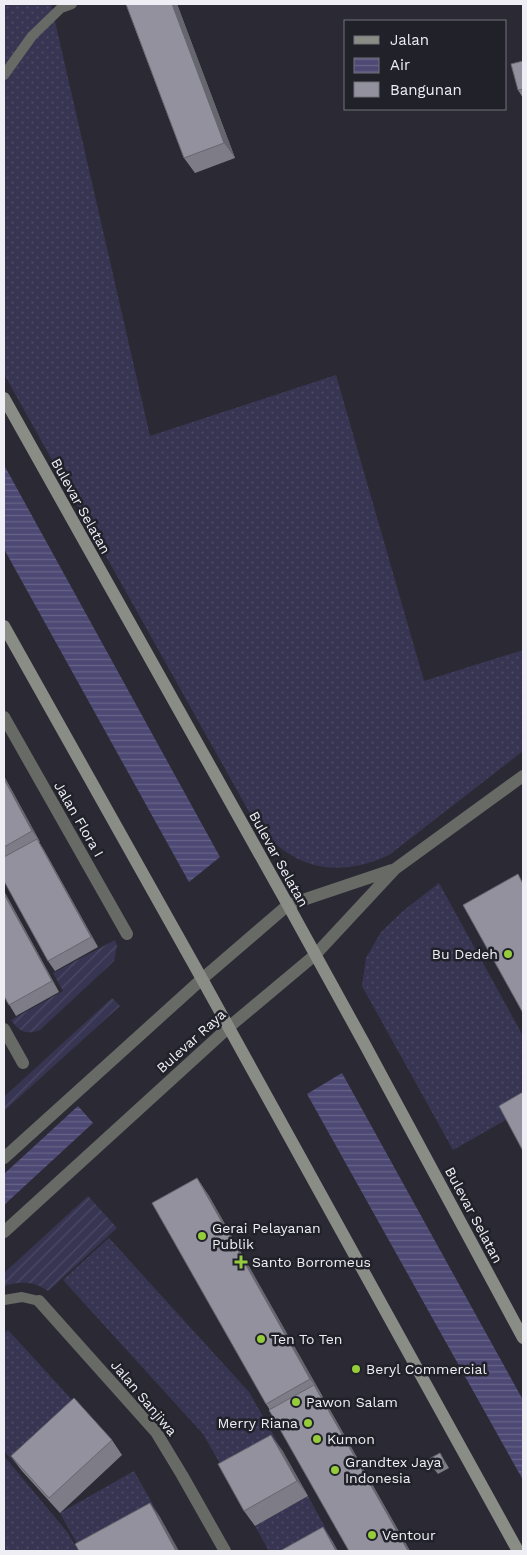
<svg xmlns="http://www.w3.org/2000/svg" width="527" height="1555" font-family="'Work Sans',sans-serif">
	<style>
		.grass { fill: url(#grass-dots) }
		.garden { fill: url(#garden-furrows) }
		.water { fill: url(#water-rules) }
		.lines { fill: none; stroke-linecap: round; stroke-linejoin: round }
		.service { stroke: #686a65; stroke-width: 10 }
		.minor { stroke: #686a65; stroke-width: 12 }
		.tertiary { stroke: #686a65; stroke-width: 12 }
		.secondary { stroke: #8a8d86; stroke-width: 12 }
		.wall { fill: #7e7d87 }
		.shaded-wall { fill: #66666e }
		.building { fill: #92919d; stroke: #66666e }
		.poi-dot { fill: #95cc3b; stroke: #21212a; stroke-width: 2 }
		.labels { text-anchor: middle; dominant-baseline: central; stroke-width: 5; stroke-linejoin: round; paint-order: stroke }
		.street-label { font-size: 14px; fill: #eeeef4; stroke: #21212a }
		.poi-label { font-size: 14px; fill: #eeeef4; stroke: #21212a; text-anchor: start }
	</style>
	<defs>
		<pattern id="grass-dots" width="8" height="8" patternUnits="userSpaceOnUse" patternTransform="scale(1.25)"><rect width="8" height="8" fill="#383553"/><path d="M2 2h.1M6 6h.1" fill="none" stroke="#4b4964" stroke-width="1.8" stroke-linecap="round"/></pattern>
		<pattern id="garden-furrows" width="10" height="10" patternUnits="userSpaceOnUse" patternTransform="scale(1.25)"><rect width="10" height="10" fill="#383553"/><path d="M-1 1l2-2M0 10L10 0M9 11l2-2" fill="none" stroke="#4b4964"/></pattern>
		<pattern id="water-rules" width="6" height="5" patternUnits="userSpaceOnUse" patternTransform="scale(1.25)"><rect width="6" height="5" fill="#4d4974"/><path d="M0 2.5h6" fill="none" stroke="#676488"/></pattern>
	</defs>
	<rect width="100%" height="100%" fill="#2b2a34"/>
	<path class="grass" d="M4 4H51L150 436 336 375 424 681 523 650V751L389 855C333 881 287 867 252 817L4 374Z
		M439 883 523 1036V1110L453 1150 362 986 366 958 381 932 403 911Z
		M109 1238 249 1392 282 1450 229 1479 203 1434 63 1280Z
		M8 1330 84 1413 22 1471 4 1451V1333Z
		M4 1456 68 1533 78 1551H4Z
		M134 1471 160 1517 99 1551H81L60 1513Z
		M308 1496 333 1542 317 1551H269L255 1526Z"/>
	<path class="garden" d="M115 940 117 946 114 961 40 1030C25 1035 20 1032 11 1020L63 991 53 973Z
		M112 998 120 1006 4 1111V1097Z
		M88 1196 117 1228 48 1291C34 1281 20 1281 4 1286V1273Z"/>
	<path class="water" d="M4 465 220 857 189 882 4 549Z
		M342 1073 523 1400V1480L307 1094Z
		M78 1106 93 1123 4 1205V1174Z"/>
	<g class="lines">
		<path class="service" d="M4 75 32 36 61 8 72 4
			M4 1300 22 1297 39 1301"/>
		<path class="minor" d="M4 717 127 934
			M4 1029 23 1063
			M39 1301 156 1432 182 1475 225 1551"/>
		<path class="tertiary" d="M4 1158 202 979 288 905 392 870
			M4 1232 229 1027 315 955 395 869 523 776"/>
		<path class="secondary" d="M4 398 288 905 364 1043 523 1338
			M4 626 202 979 518 1551"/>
	</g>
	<path class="wall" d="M126 4H177L235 158 195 173 184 158Z
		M523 61V98L518 90Z
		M4 776 40 842H39L44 850 98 947 55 971 48 961 4 881Z
		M4 891 59 992 16 1016 4 996Z
		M197 1178 209 1196 410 1551H349L270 1410 266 1404Z
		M112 1440 122 1455 60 1513 22 1471 11 1456Z
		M282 1450 308 1496 255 1526 244 1511Z
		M440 1453 449 1468 438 1474 434 1469Z"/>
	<path class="shaded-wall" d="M172 4H177L235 158 224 143Z
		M4 776 40 842 32 831 4 779Z
		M37 839 44 850 98 947 91 937Z
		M4 891 59 992 52 981 4 894Z
		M197 1178 209 1196 323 1397 310 1379Z
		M314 1385 326 1403 410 1551H408Z
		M271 1435 282 1450 308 1496 297 1481Z
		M150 1503 160 1517 179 1551H176Z
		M323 1527 333 1542 338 1551H336Z"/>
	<path class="building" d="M126 4H172L224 143 184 158Z
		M523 61V89L518 90 511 64Z
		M4 779 32 831 4 847Z
		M37 839 91 937 48 961 4 881V857Z
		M518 874 523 884V1013L463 905Z
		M4 894 52 981 9 1005 4 996Z
		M523 1092V1151L499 1106Z
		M197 1178 310 1379 266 1404 152 1203Z
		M314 1385 408 1551H349L269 1410Z
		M74 1398 112 1440 49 1498 11 1456Z
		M271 1435 297 1481 244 1511 218 1464Z
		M440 1453 445 1463 434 1469 429 1459Z
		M150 1503 176 1551H79L75 1544Z
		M323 1527 336 1551H280Z"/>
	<g class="poi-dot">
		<circle cx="508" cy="954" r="5"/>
		<circle cx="202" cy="1236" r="5"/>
		<path d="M238.5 1254.5h5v5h5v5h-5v5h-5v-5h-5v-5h5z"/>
		<circle cx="261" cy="1339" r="5"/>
		<circle cx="356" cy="1369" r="5"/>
		<circle cx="296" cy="1402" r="5"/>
		<circle cx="308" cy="1423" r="5"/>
		<circle cx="317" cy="1439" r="5"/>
		<circle cx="335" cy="1470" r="5"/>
		<circle cx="372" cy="1535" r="5"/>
	</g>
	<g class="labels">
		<g class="street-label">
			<text transform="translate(81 506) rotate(61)">Bulevar Selatan</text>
			<text transform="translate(79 819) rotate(60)">Jalan Flora I</text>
			<text transform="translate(279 859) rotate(61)">Bulevar Selatan</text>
			<text transform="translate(191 1041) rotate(-42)">Bulevar Raya</text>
			<text transform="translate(474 1215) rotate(62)">Bulevar Selatan</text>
			<text transform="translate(144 1398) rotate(50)">Jalan Sanjiwa</text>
		</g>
		<g class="poi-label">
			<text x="498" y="954" text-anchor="end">Bu Dedeh</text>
			<text x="212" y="1228">Gerai Pelayanan<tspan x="212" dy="16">Publik</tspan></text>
			<text x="252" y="1262">Santo Borromeus</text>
			<text x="271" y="1339">Ten To Ten</text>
			<text x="366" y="1369">Beryl Commercial</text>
			<text x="306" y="1402">Pawon Salam</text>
			<text x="298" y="1423" text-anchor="end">Merry Riana</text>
			<text x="327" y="1439">Kumon</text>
			<text x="345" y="1462">Grandtex Jaya<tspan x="345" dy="16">Indonesia</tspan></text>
			<text x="382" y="1535">Ventour</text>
		</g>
	</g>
	<rect width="527" height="1555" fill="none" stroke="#eeeef4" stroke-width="10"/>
	<rect x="344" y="20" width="162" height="90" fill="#21212a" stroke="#73737b"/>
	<rect x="354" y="36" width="25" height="8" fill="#8a8d86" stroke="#73737b"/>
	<text x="390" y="45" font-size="15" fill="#eeeef4">Jalan</text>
	<rect x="354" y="58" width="25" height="15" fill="url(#water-rules)" stroke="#73737b"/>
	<text x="390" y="70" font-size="15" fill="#eeeef4">Air</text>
	<rect x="354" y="82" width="25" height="15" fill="#92919d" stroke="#73737b"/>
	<text x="390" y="95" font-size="15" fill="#eeeef4">Bangunan</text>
</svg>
